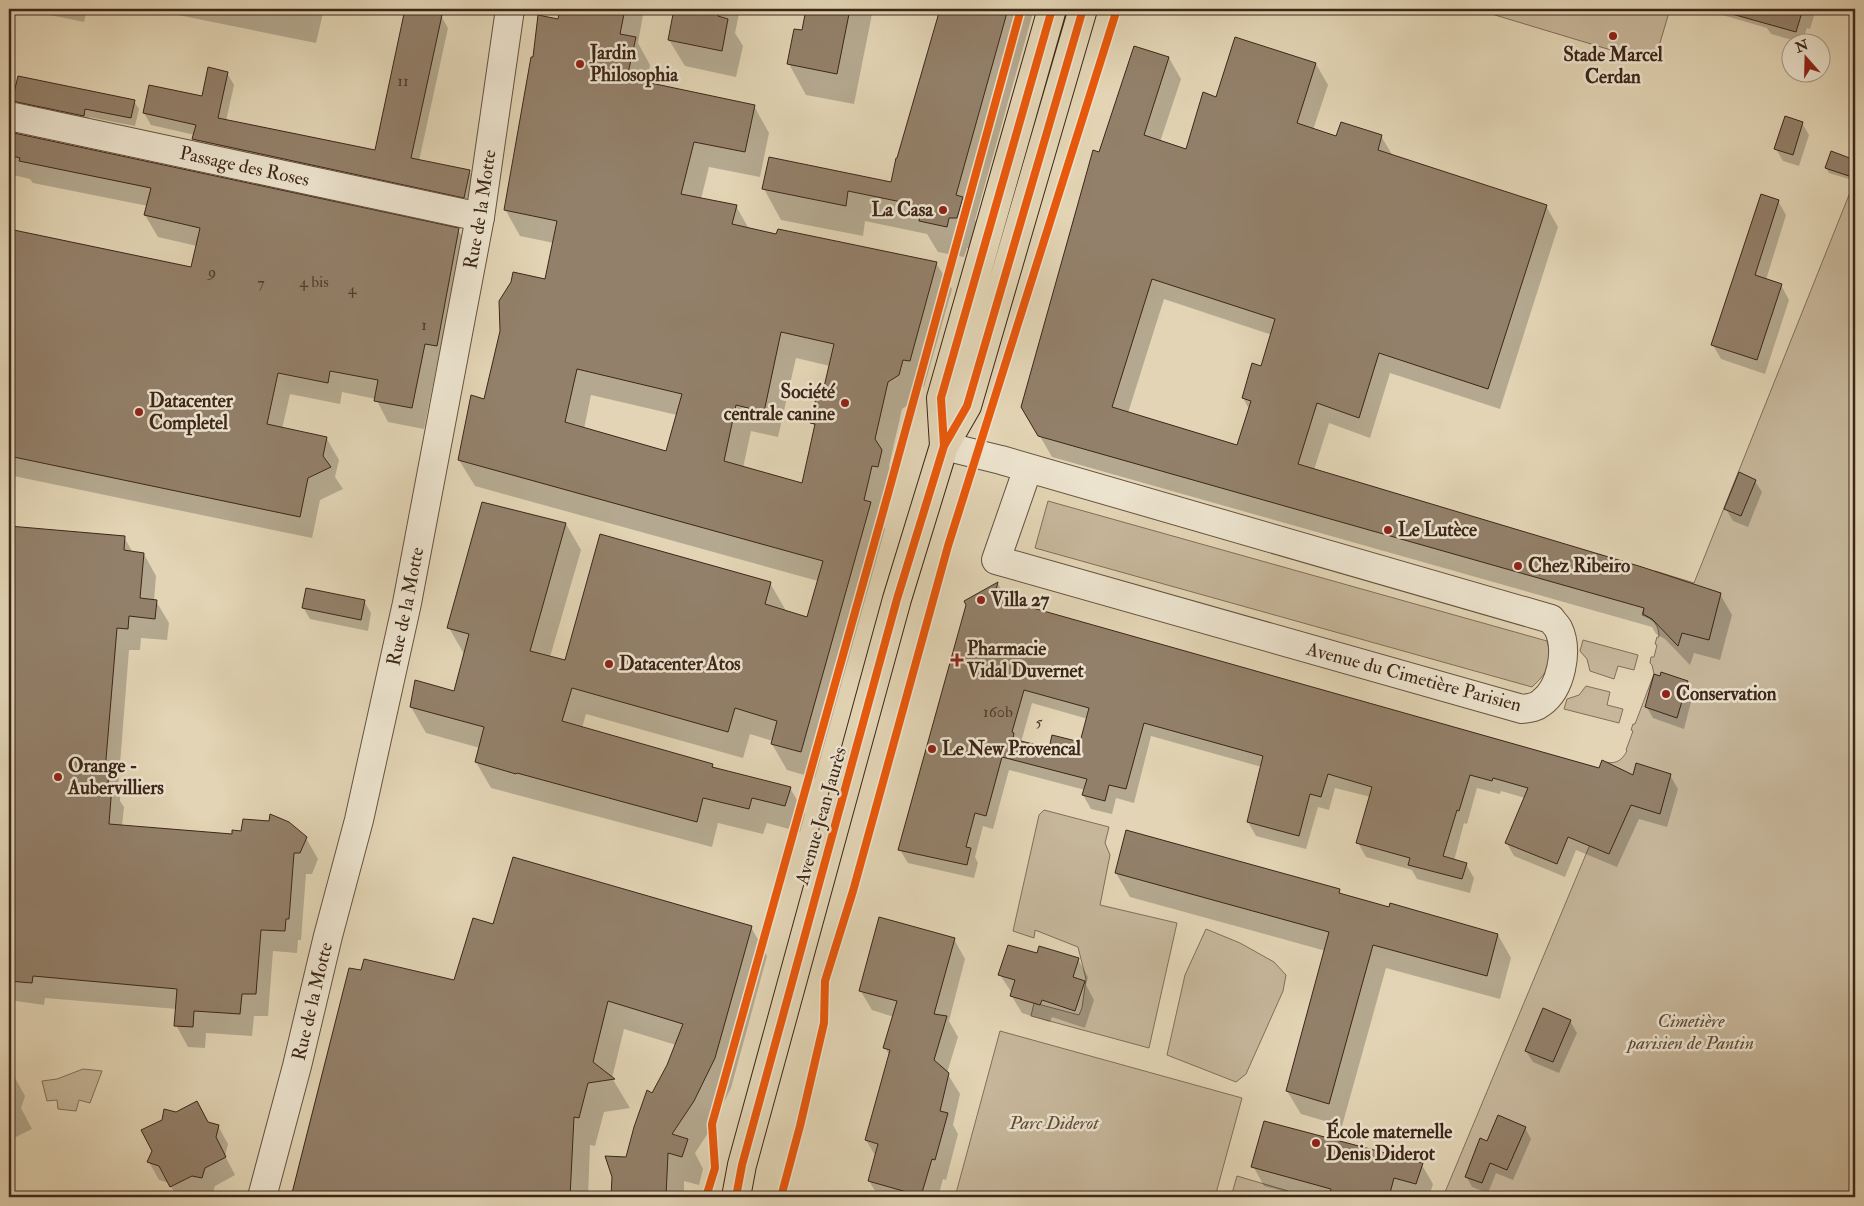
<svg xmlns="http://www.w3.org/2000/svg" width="1864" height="1206" font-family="'IM FELL Double Pica',serif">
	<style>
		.green { fill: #c6b69a; stroke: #826e5a }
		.shadow { fill: #0003; fill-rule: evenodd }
		.building { fill: #93806a; stroke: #3d2619; fill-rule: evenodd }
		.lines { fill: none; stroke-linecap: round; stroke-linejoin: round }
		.minor-casing { stroke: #665240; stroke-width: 30 }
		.major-casing { stroke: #3d2619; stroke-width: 30 }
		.minor { stroke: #ece3ce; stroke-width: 28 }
		.major { stroke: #e2d4b4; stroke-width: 28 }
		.cycleway-casing { stroke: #ece3ce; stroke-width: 11 }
		.cycleway { stroke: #e8590c; stroke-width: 8 }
		.poi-dot { fill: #8f2418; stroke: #ece3ce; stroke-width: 2 }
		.labels { text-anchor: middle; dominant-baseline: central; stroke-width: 5; stroke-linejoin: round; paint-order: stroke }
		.number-label { font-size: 16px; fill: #523c2d }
		.poi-label { font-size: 19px; font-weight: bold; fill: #3d2619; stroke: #ece3ce; text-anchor: start }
		.street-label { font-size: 19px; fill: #3d2619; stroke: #ece3ce }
		.park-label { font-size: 19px; font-style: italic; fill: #5f4a39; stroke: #ece3ce }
	</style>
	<rect width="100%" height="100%" fill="#e2d4b4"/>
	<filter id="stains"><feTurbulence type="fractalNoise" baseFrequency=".004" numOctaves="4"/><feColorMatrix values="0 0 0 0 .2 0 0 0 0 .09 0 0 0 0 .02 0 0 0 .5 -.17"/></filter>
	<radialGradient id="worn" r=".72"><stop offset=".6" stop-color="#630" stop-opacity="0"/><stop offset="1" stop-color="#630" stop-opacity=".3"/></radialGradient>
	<path class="green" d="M1475 9H1670L1654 63Z
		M1855 180V1197H1443L1604 811C1601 793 1595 778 1602 761 1614 765 1621 762 1627 751L1626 750 1633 731 1631 730 1633 724H1635L1654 674 1652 665 1650 663 1651 657H1654L1657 645 1655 644 1657 637H1659C1659 624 1653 619 1642 615L1655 571 1694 583Z
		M1048 501 1547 641C1553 663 1548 672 1532 687L1035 548Z
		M1583 640 1638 655 1634 670 1618 666 1614 679 1590 671 1587 659 1580 651Z
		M1586 686 1610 692 1607 705 1623 709 1619 723 1564 709 1567 699 1579 695Z
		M1044 810 1109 827 1105 843 1110 855 1100 905 1177 923 1149 1048 1031 1016 1034 1003 1079 1015 1082 1008 1086 979 1078 947 1035 930 1034 938 1013 931 1039 815Z
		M1206 929 1240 943 1274 962 1286 975 1283 991 1246 1074 1236 1082 1167 1055 1185 975Z
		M1000 1031 1242 1098 1215 1197H955Z
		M83 1069 102 1071 90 1103 79 1100 76 1111 58 1109 57 1100 47 1101 42 1081 57 1079Z
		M1237 1176 1305 1196V1197H1231Z"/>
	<path class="shadow" d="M21 9H87L84 22Z
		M148 9H324L316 43Z
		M406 9 441 16 448 28 419 161 469 171 476 183 471 209 201 151 194 139 195 135 151 125 144 113 203 98 227 73 234 85 226 121 376 152Z
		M562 9H644L638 43 650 65 646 83 754 106 769 133 760 177 709 167 701 199 736 206 749 229 936 263 952 289 924 387 918 385 913 402 902 409 889 466 896 477 893 493 887 492 880 520 885 529 815 778 787 770 772 744 773 741 750 734 743 758 586 714 582 728 712 765 715 769 790 788 805 814 800 832 767 823 763 834 718 823 712 847 491 788 476 762 480 748 426 733 411 707 455 692 464 654 449 628 566 524 581 550 550 657 566 662 770 583 785 609 784 612 808 618 818 581 475 486 459 460 485 400 546 280 554 243 520 236 505 209 534 59 559 20ZM796 358 830 366 825 389 812 422 816 429 803 484 743 468 751 431 778 437ZM591 395 677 415 667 452 584 429Z
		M676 9H740L735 33 743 46 736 77 685 66 669 40Z
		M807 9H873L854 104 806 95 789 64 803 32Z
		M941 9H1034L975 220 980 228 974 248H967L964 257 938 252 927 234 865 221 863 236 781 220 764 189 892 184Z
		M1175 9H1187L1186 12Z
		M1716 9H1816L1810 29 1807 28 1802 42H1799L1771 34 1767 28 1719 14Z
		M1169 58 1181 79 1160 142 1187 151 1217 98 1316 64 1328 85 1313 130 1337 138 1381 136 1393 156 1546 206 1558 227 1500 409 1390 373 1370 438 1329 423 1314 470 1720 594 1732 615 1720 660 1694 653 1690 665 1665 639 1656 634 1652 627 1052 457 1023 407 1100 153ZM1164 299 1272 335 1262 367 1243 398 1249 409 1238 446 1128 413Z
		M14 101H134L139 109 135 126 89 117 88 124 18 109Z
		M1802 123 1809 135 1799 166 1783 161 1776 149Z
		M9 133 458 230 471 251 449 367 437 365 424 429 388 422 376 399 342 392 340 404 290 394 282 429 327 439 339 460 335 477 343 489 320 500 312 538 9 475V230L192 269 197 246 158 237 145 215 148 206 33 183 30 179 9 174Z
		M1832 152 1855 161V181L1829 173 1826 168Z
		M1778 201 1786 215 1766 280 1781 285 1789 300 1765 374 1721 359 1713 345Z
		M1755 481 1762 492 1748 527 1733 521 1726 509Z
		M9 527 124 537 133 553 144 554 156 576 154 601H156L169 623 167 640 141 638 140 650H129L118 789 120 794V801L124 807 122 826 233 835 306 838 318 859 312 874H306L301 940H298L297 953 273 951 268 1016H254L252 1036 206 1033 205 1048 188 1047 176 1025 177 1009 45 998 44 1005 9 1000Z
		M998 584 1006 597 1004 601 1599 770 1634 777 1670 775 1678 789 1667 827 1639 819 1617 867 1576 850 1565 877 1514 856 1506 842 1525 798 1501 791 1500 794 1477 788 1467 824 1464 823 1454 861 1466 864 1474 878 1470 893 1417 879 1412 870 1366 857 1358 843 1371 797 1335 788 1329 810 1318 807 1306 849 1256 836 1248 822 1262 767 1151 736 1134 803 1116 798 1112 814 1091 809 1083 795 1085 790 1009 770 993 829 983 826 975 857 978 863 974 878 908 863 900 850 968 605 966 602ZM1032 703 1088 719 1081 744 1049 750 1021 742Z
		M364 601 371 613 368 631 310 619 303 607Z
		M1687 682 1693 694 1684 729 1653 718 1646 706Z
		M1116 873 1339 891 1342 895 1498 935 1511 958 1500 999 1386 968 1342 1126 1301 1114 1287 1091 1326 951 1130 897Z
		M493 925 751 927 767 956 731 1088 710 1130 695 1153 703 1169 699 1185 684 1181V1197H612L614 1177 627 1159 653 1094 668 1066 676 1045 624 1029 612 1078 630 1108 604 1112 595 1146 590 1145 588 1197H292L350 970 455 982Z
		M954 939 965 959 949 1021 958 1037 947 1073 960 1094 953 1125 958 1134 946 1180 943 1179 938 1197H879L869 1181 876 1157 866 1140 890 1056 885 1048 894 1017 872 1010 860 990Z
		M1038 955 1078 959 1088 977 1086 985 1094 1000 1085 1028 1052 1017 1050 1022 1022 1013 1011 995 1012 993 1000 975Z
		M1570 1021 1577 1033 1559 1073 1533 1062 1526 1051Z
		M9 1076 15 1078 25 1096 21 1108 32 1129 12 1139 9 1150Z
		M208 1123 218 1126 228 1144 225 1156 235 1175 215 1186 212 1196 203 1193 195 1197H177L169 1183 159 1180 149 1162Z
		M1525 1128 1531 1139 1513 1180 1496 1173 1488 1193 1472 1187 1466 1176 1487 1142Z
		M1422 1165 1433 1184 1429 1197H1305L1264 1186 1253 1166Z"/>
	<path class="building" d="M405 9H414L442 15 411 158 470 170 464 198 192 139 196 125 143 113 149 85 202 96 208 67 228 72 218 118 375 150Z
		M560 9H625L620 34 636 37 627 78 755 105 745 152 694 142 681 194 737 205 732 224 776 234 778 229 937 262 910 361 903 360 899 375 888 382 875 439 882 450 878 467 872 466 864 500 871 502 801 752 771 744 777 721 735 708 728 732 572 688 562 721 713 764 712 767 791 787 785 806 752 798 749 809 703 798 697 822 517 773 516 774 475 762 484 727 410 707 415 680 454 691 469 634 447 628 482 502 566 523 530 651 565 660 600 534 771 582 765 604 807 617 823 561 458 460 471 395 484 399 500 331 499 301 511 282 513 272 545 279 557 221 504 210 531 57H533L538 15 558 19ZM781 332 834 344 824 387 819 386 810 423 815 424 802 483 724 461 736 405 764 412ZM577 369 682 394 666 451 565 422Z
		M674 9H720L718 16 728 19 722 51 668 40Z
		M806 9H850L837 74 787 64 794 29 802 30Z
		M940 9H1008L956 195 963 197 957 218H949L947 227 919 221 921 206 848 191 846 206 762 189 769 157 891 182 896 158H897Z
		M1732 9H1803L1796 32 1732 14Z
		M1235 37 1316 63 1297 123 1336 136 1341 122 1382 135 1378 150 1547 205 1488 389 1379 353 1359 418 1317 403 1298 464 1642 567 1721 593 1709 640 1682 633 1678 646 1652 619 1643 614 1644 608 1038 436 1021 407 1093 150 1099 152 1134 46 1169 57 1144 135 1186 149 1203 92 1216 97ZM1152 279 1275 319 1261 366 1252 363 1242 398 1251 401 1237 445 1112 407Z
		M18 76 135 100 131 118 85 109 84 116 12 101Z
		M1785 116 1803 122 1793 155 1774 149Z
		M9 132 459 228 437 346 425 344 412 408 374 401 378 380 330 371 328 383 278 373 267 424 327 437 323 456 331 467 308 478 300 517 9 456V229L191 267 200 228 144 215 151 188 19 161 20 158 9 155Z
		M1831 151 1855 160V178L1825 168Z
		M1761 194 1779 200 1755 275 1782 284 1757 360 1711 345Z
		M1739 472 1756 480 1741 516 1724 509Z
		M9 526 125 536 124 550 144 553 140 598 157 600 155 619 129 616 128 629 117 628 105 771H109L108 784 112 785 109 824 232 834V830L241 831 243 819 269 821 270 814 289 822 307 837 300 853H294L289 919H286L285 931 261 930 256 994H242L240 1014 194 1011 193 1027 174 1026 177 989 33 976 32 983 9 981Z
		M998 582 994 597 1599 768 1602 760 1633 775 1636 763 1671 774 1660 814 1631 805 1609 854 1568 837 1557 864 1505 843 1528 788 1493 778 1492 781 1470 775 1459 811 1457 810 1443 856 1467 863 1462 879 1408 865 1410 858 1356 843 1372 787 1328 774 1321 797 1310 794 1299 836 1247 822 1263 756 1144 723 1126 789 1109 785 1105 801 1082 795 1087 779 1002 757 986 816 975 813 966 847 971 848 967 865 898 850 966 605 964 601ZM1024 690 1089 708 1080 742 1052 735 1049 748 1013 739 1014 733 1012 732Z
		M306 588 365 600 361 620 302 608Z
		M1661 672 1688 681 1677 718 1645 707 1654 674 1660 676Z
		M1126 830 1340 889 1339 893 1389 907 1390 903 1498 934 1487 976 1373 945 1329 1104 1286 1091 1329 932 1115 873Z
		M513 857 752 926 715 1058 694 1101 672 1134 688 1139 682 1157 668 1153 666 1197H611L612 1177 605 1156 626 1157 634 1127 647 1090 652 1093 667 1065 683 1024 608 1001 593 1062 615 1079 588 1083 579 1118 574 1117 570 1197H291L349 968 361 970 364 959 454 980 473 918 493 924Z
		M879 917 955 938 934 1014 947 1016 934 1060 949 1073 940 1111 948 1113 935 1160 932 1159 921 1196 868 1181 878 1144 865 1140 890 1050 883 1048 897 1001 859 991Z
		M1008 945 1037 953 1039 946 1079 958 1073 977 1085 981 1075 1011 1042 1000 1040 1005 1010 996 1015 980 998 975Z
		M1543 1008 1571 1020 1553 1062 1525 1051Z
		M197 1101 208 1122 219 1125 216 1137 226 1157 205 1168 202 1178 192 1176 170 1187 159 1166 147 1162 152 1151 141 1130 162 1120 164 1109 176 1112Z
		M1498 1115 1526 1127 1507 1170 1490 1163 1482 1183 1465 1177 1480 1138 1487 1141Z
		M1264 1121 1423 1163 1416 1184 1394 1178 1389 1197H1329L1331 1189 1251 1167Z"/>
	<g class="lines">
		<g class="minor-casing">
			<g id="minor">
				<path id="s1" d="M9 116 480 217"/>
				<path d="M944 446 1001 460 1551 619C1553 622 1556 625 1558 628 1569 650 1561 689 1541 703 1535 708 1529 708 1522 709L996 560 1028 468"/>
				<path id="s2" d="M262 1197 297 1066 328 936 359 820 407 603 480 217 510 9"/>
			</g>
		</g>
		<g class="major-casing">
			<path id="major" d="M944 446 941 398 1052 9
				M736 1197 742 1165 897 599 944 446 967 406 1083 9"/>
		</g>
		<use href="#minor" class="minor"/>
		<use href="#major" class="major"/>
		<g class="cycleway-casing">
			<path id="cycleway" d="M944 446 941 398 1052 9
				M706 1197 715 1168 712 1124 888 494 1021 9
				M736 1197 742 1165 897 599 944 446 967 406 1083 9
				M781 1197 800 1126 824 1023 825 981 853 891 948 546 1117 9"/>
		</g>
		<use href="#cycleway" class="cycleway"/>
	</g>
	<g class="poi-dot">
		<circle cx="1613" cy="36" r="5"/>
		<circle cx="580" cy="64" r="5"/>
		<circle cx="943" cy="210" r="5"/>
		<circle cx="845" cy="403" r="5"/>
		<circle cx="139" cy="412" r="5"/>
		<circle cx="1388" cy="530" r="5"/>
		<circle cx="1518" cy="566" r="5"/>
		<circle cx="981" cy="600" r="5"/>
		<path d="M954.5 652.5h5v5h5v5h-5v5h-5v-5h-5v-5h5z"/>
		<circle cx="609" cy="664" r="5"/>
		<circle cx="1666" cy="694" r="5"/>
		<circle cx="932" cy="749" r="5"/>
		<circle cx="58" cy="777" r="5"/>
		<circle cx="1316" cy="1143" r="5"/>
	</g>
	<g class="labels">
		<g class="number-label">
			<text x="403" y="81">11</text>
			<text x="212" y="272">9</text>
			<text x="314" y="282">4 bis</text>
			<text x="261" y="283">7</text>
			<text x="352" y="289">4</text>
			<text x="424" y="325">1</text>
			<text x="998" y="712">160b</text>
			<text x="1039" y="722">5</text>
		</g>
		<g class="poi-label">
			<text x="590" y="53">Jardin<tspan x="590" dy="22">Philosophia</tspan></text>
			<text x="1613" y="55" text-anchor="middle">Stade Marcel<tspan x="1613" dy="22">Cerdan</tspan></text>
			<text x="933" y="210" text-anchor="end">La Casa</text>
			<text x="835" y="392" text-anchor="end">Société<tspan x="835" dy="22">centrale canine</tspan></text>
			<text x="149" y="401">Datacenter<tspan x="149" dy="22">Completel</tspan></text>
			<text x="1398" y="530">Le Lutèce</text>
			<text x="1528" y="566">Chez Ribeiro</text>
			<text x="991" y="600">Villa 27</text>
			<text x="967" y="649">Pharmacie<tspan x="967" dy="22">Vidal Duvernet</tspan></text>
			<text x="619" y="664">Datacenter Atos</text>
			<text x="1676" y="694">Conservation</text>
			<text x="942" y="749">Le New Provencal</text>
			<text x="68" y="766">Orange -<tspan x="68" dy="22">Aubervilliers</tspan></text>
			<text x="1326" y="1132">École maternelle<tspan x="1326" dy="22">Denis Diderot</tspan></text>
		</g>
		<g class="street-label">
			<text stroke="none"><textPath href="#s1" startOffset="241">Passage des Roses</textPath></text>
			<text stroke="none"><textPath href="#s2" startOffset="1012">Rue de la Motte</textPath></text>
			<text stroke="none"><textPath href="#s2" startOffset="608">Rue de la Motte</textPath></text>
			<text transform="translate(1414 677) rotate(15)">Avenue du Cimetière Parisien</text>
			<text transform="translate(821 816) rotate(-74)">Avenue Jean Jaurès</text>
			<text stroke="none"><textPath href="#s2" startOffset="202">Rue de la Motte</textPath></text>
		</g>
		<g class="park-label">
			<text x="1691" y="1021">Cimetière<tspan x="1691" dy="22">parisien de Pantin</tspan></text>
			<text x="1054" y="1123">Parc Diderot</text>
		</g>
	</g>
	<rect width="1864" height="1206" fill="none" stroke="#e2d4b4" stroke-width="30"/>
	<rect x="10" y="10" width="1844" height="1186" fill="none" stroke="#3d2619" stroke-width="2.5"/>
	<rect x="15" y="15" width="1834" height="1176" fill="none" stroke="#3d2619"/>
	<g transform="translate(1806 58) rotate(340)"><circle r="24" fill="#ece3ce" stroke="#a69786"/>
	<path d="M0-4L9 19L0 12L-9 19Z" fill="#8f2418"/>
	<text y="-8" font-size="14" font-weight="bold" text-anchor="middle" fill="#3d2619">N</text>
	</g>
	<rect width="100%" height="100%" filter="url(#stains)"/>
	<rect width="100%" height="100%" fill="url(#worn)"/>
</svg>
